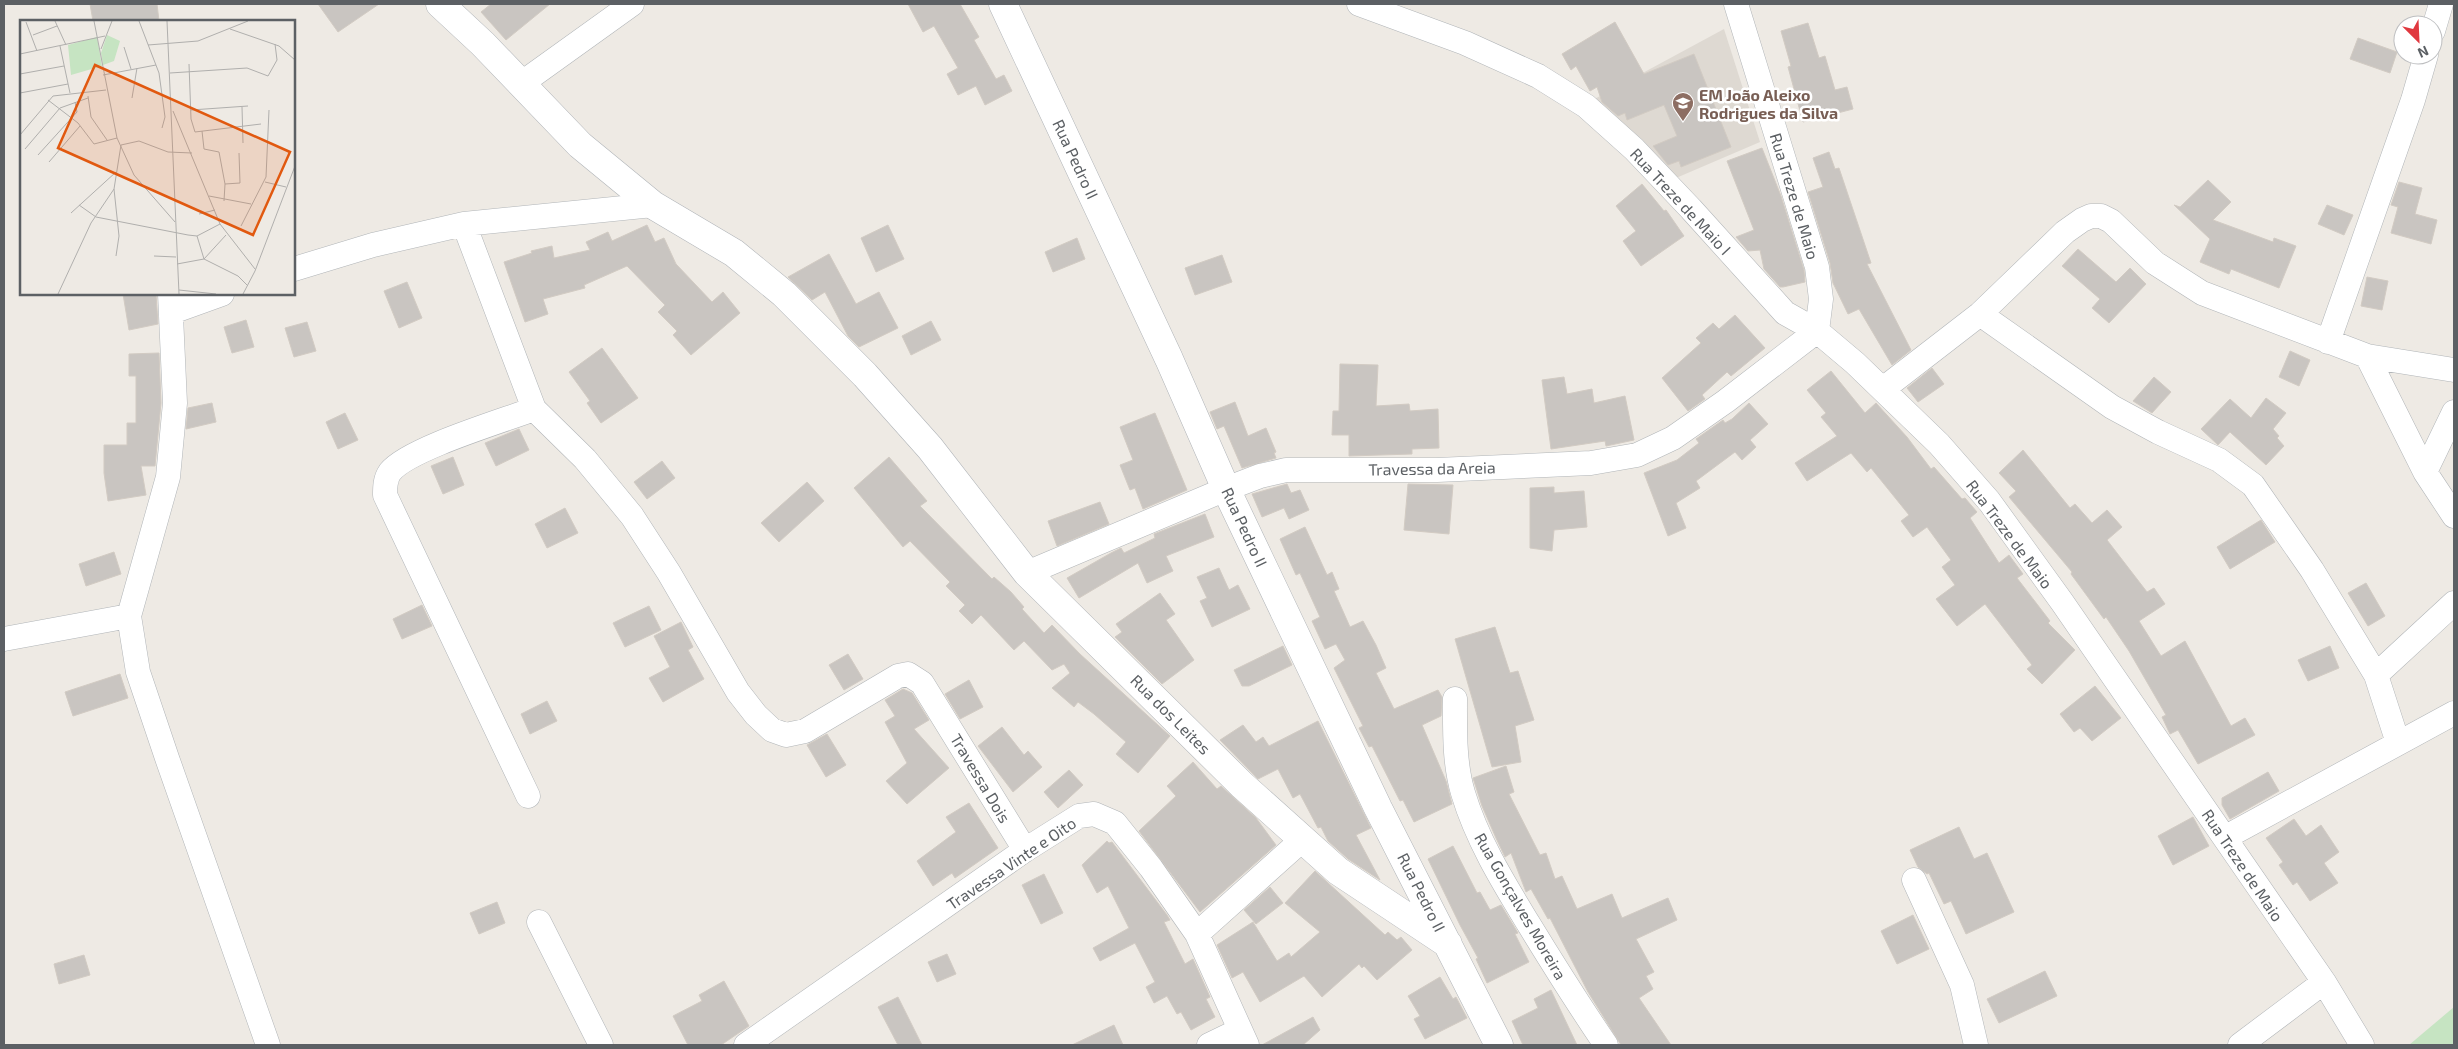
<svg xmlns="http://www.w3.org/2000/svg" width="2458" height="1049" font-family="'Exo 2',sans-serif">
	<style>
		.education { fill: #ded9d2 }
		.green { fill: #c6e4c2 }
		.building { fill: #c9c5c1; stroke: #d2cbc3 }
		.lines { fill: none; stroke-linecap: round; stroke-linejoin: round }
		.street-casing { stroke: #b1b5b8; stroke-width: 25 }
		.secondary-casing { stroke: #b0b4b8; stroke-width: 29 }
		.street { stroke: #fff; stroke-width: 24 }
		.secondary { stroke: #fff; stroke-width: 28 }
		.labels { text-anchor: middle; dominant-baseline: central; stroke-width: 5; stroke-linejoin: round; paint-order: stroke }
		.education-label { font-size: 16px; font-weight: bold; fill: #785e54; stroke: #fff; text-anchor: start }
		.street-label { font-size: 16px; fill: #5c6064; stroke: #fff }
		.inset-road { fill: none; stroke: #b0afad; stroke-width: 1 }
		.view { fill: #e15910; fill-opacity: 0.15; stroke: #e15910; stroke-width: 2.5 }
		.inset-edge { fill: none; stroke: #5c6064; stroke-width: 2.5 }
	</style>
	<rect width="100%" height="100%" fill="#eeeae4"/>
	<path class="education" d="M1724 29 1760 142 1676 178 1589 102Z"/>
	<path class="green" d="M2454 1007V1045H2409Z"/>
	<path class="building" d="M90 4H157L159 21H93Z
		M318 4H379L338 32Z
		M491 4H550L506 40 481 12Z
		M908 4H960L979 37 974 40 996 79 1004 75 1012 91 985 105 976 86 958 95 947 74 958 68 934 26 923 32Z
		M1615 22 1644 74 1694 54 1731 147 1681 167 1679 161 1668 165 1653 146 1677 136 1664 105 1627 120 1625 113 1618 116 1602 102 1597 87 1590 91 1576 66 1571 70 1562 54Z
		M1808 23 1819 58 1825 56 1835 90 1847 87 1853 109 1803 122 1788 67 1791 66 1781 31Z
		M2358 38 2397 52 2390 73 2350 59Z
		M1762 148 1781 196 1804 270 1805 282 1783 287H1780L1764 269 1760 250 1748 251 1736 237 1754 230 1727 161Z
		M1829 152 1835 169 1839 168 1871 263 1867 264 1911 350 1892 365 1859 309 1848 314 1833 283 1830 263 1808 192 1823 187 1813 158Z
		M2208 180 2231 202 2213 220 2273 242 2274 238 2296 246 2279 288 2231 269 2229 274 2200 262 2210 239 2174 205 2180 207Z
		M2399 182 2422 188 2415 214 2437 220 2431 244 2391 233 2398 207 2391 205Z
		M1642 184 1664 211 1666 210 1684 236 1641 266 1623 241 1636 231 1616 206Z
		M2327 205 2353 215 2344 235 2318 224Z
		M647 225 655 242 664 238 676 264 712 302 723 292 740 313 691 355 673 335 677 331 658 312 665 305 627 266 584 285 585 288 543 299 548 314 525 322 504 262 532 253 531 251 552 246 554 258 590 250 586 242 608 232 612 241Z
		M888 225 904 259 876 272 861 238Z
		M1077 238 1085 259 1053 272 1045 252Z
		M2078 249 2116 282 2130 268 2146 284 2109 323 2092 308 2100 299 2062 266Z
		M829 254 856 304 879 292 898 328 859 347 848 336 825 292 812 300 788 277Z
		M1222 255 1232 282 1195 295 1185 268Z
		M2367 277 2388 281 2382 310 2361 306Z
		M407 282 422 318 399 328 384 291Z
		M123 294H156L158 324 129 330Z
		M1735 315 1765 348 1731 376 1727 372 1702 395 1705 399 1688 411 1662 378 1701 343 1696 338 1713 323 1719 329Z
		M246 320 254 347 232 353 224 327Z
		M931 321 941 340 911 355 902 336Z
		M307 322 316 351 294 357 285 328Z
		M602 348 638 398 601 423 587 403 590 401 569 372Z
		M2290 351 2310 360 2299 386 2279 377Z
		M159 353 161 403 155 466H141L146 495 108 501 104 473V445H127V423H136V376H129V354Z
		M1340 364 1378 365 1376 406 1409 404 1410 411 1438 409 1439 448 1412 449V454L1349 456V435H1332L1333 411H1339Z
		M1932 368 1944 384 1918 402 1907 388Z
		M1831 371 1865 413 1876 403 1907 437 1931 469 1934 467 1962 499 1965 498 1977 512 1970 518 1999 563 2009 555 2023 574 2017 578 2050 621 2048 623 2075 650 2042 684 2027 669 2032 665 1985 604 1957 626 1936 599 1955 585 1942 567 1951 560 1927 527 1913 537 1901 521 1909 515 1871 468 1867 472 1851 453 1807 481 1795 463 1837 436 1821 417 1826 413 1807 390Z
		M1564 377 1567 394 1592 389 1594 403 1625 396 1634 440 1606 446 1605 441 1551 449 1542 380Z
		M2154 377 2171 392 2152 413 2133 401Z
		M2266 398 2286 413 2273 429 2279 436 2277 438 2284 446 2266 465 2230 432 2218 445 2201 429 2230 399 2251 418Z
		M1235 402 1248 436 1266 428 1276 452 1274 453 1276 458 1242 468 1224 426 1217 429 1210 412Z
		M212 403 216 422 186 429 188 408Z
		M1749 403 1768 424 1750 440 1756 447 1742 460 1735 452 1696 481 1700 488 1676 503 1686 528 1668 536 1644 473 1677 460 1699 443 1696 439 1723 420 1725 423 1732 419Z
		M345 413 358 440 338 449 326 422Z
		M1155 413 1187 490 1143 509 1135 488 1130 490 1120 465 1133 460 1120 427Z
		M519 429 529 450 496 466 485 443Z
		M2023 450 2070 508 2075 504 2092 523 2107 510 2122 527 2107 540 2147 592 2154 588 2165 604 2139 621 2161 656 2185 641 2231 726 2245 718 2255 735 2198 764 2178 730 2170 734 2162 717 2166 715 2129 651 2106 617 2104 619 2071 574 2072 572 2009 497 2016 491 1999 473Z
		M453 457 464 485 443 494 431 466Z
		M889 457 927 501 920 506 992 579 994 577 1011 592 1024 607 1022 609 1044 633 1052 625 1080 654 1170 736 1138 773 1116 754 1126 742 1094 714 1078 702 1074 707 1052 688 1070 673 1064 664 1052 670 1024 641 1014 650 981 615 972 624 959 611 965 605 946 586 950 582 910 541 903 547 854 488Z
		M662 461 675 478 647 499 634 482Z
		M807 482 824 501 779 542 761 523Z
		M1287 484 1291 493 1300 490 1309 510 1289 519 1284 508 1262 517 1252 494Z
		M1408 484 1453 485 1449 534 1404 530Z
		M1554 487V493L1584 491 1587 527 1554 530 1552 551 1530 548V488Z
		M1100 502 1109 524 1057 546 1048 521Z
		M565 508 578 533 547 548 535 524Z
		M1205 514 1214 537 1166 556 1173 571 1147 583 1138 563 1079 598 1067 578 1111 553 1121 548 1124 553 1155 538 1154 534Z
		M2261 520 2275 542 2230 569 2217 547Z
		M1305 527 1327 575 1332 572 1339 589 1334 591 1350 627 1363 621 1376 645 1386 668 1376 673 1394 709 1438 690 1442 697 1441 716 1422 725 1446 781 1452 804 1414 822 1403 800 1400 801 1372 746 1369 747 1359 728 1363 726 1334 668 1345 660 1336 644 1325 649 1312 621 1320 617 1300 573 1296 575 1280 539Z
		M114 552 121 574 86 586 79 564Z
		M1219 568 1229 590 1238 585 1250 609 1212 627 1200 601 1207 598 1197 577Z
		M2366 583 2385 616 2368 626 2348 593Z
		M1160 593 1175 614 1166 620 1194 660 1162 684 1115 637 1122 632 1116 624Z
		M422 605 432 626 402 639 393 619Z
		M649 606 661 630 625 647 613 623Z
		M681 622 693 647 688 650 704 679 663 702 649 678 670 667 654 636Z
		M1495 627 1510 673 1518 671 1534 720 1515 726 1521 762 1492 767 1455 639Z
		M1283 646 1292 665 1249 686H1242L1234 670Z
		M2330 646 2339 668 2308 681 2298 660Z
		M848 654 863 679 844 690 829 665Z
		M120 674 128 698 73 716 65 692Z
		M969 680 983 707 960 719 945 694Z
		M2095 686 2121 718 2092 741 2080 728 2074 732 2060 714Z
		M903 689 912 693 929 720 914 729 949 768 907 804 886 781 907 763 885 722 895 716 885 700Z
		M547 701 557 721 530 734 521 714Z
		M1318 721 1371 828 1356 835 1380 880 1348 859 1328 841 1321 827 1318 828 1300 794 1293 798 1278 769 1258 779 1220 740 1243 725 1256 742 1263 737 1269 746Z
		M1002 727 1024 755 1028 751 1042 767 1013 792 978 746Z
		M827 734 846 765 826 777 807 745Z
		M1193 762 1217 789 1221 786 1256 818 1276 845 1200 912 1139 831 1176 796 1167 786Z
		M1506 766 1514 792 1509 794 1540 855 1546 853 1555 879 1562 876 1577 909 1612 894 1622 918 1668 898 1677 920 1636 939 1654 972 1646 976 1653 989 1639 998 1671 1045H1621L1588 992 1550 918 1548 919 1531 889 1526 892 1511 853 1505 857 1496 838 1482 806 1473 778Z
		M1069 770 1083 785 1058 808 1044 792Z
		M2268 772 2279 791 2230 819 2222 805V798Z
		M969 803 998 848 955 878 952 873 933 886 917 861 956 832 946 817Z
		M2193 817 2209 846 2173 865 2158 836Z
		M2294 819 2306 836 2321 825 2339 852 2324 863 2338 883 2310 901 2297 882 2293 885 2279 865 2283 862 2266 838Z
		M1959 827 1974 859 1987 853 2014 912 1966 934 1951 901 1944 904 1929 873 1927 874 1918 867 1910 850Z
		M1107 841 1109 843 1112 842 1167 915 1170 920 1164 922 1185 964 1193 959 1210 997 1206 999 1215 1017 1191 1030 1181 1012 1177 1014 1167 996 1154 1003 1146 987 1155 982 1135 943 1100 961 1093 948 1129 928 1108 886 1097 893 1082 865Z
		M1453 846 1477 893 1480 892 1490 910 1501 905 1518 933 1515 934 1529 962 1487 983 1476 959 1478 958 1460 925 1428 859Z
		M1315 871 1385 935 1388 932 1397 940 1401 937 1412 950 1377 980 1364 966 1362 968 1359 964 1322 997 1304 976 1260 1002 1243 972 1232 978 1217 945 1253 922 1277 961 1289 953 1291 957 1320 932 1285 903Z
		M1044 874 1063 913 1041 924 1022 885Z
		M1270 887 1283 903 1256 924 1244 910Z
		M497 902 505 923 479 934 470 913Z
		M1913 915 1929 949 1897 964 1881 931Z
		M947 954 956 974 937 982 928 962Z
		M84 955 90 975 59 984 54 964Z
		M2045 971 2057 996 1999 1023 1987 999Z
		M1440 977 1453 999 1456 997 1467 1018 1425 1039 1414 1019 1420 1016 1408 996Z
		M724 981 749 1026 721 1045H688L673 1016 702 1001 699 995Z
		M1551 990 1577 1045H1523L1512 1021 1538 1008 1534 999Z
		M898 997 922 1045H898L878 1007Z
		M1313 1017 1320 1030 1303 1045H1262Z
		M1114 1025 1123 1045H1072Z"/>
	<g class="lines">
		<g class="street-casing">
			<path id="street" d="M1359 4 1465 43 1538 76 1586 106 1634 149 1691 209 1785 313 1817 331 1855 363 1939 444 1989 501 2062 602 2324 982 2362 1045
				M1736 4 1817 267 1821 299 1817 331
				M2433 31 2441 4
				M522 83 632 4
				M464 224 534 409 585 459 632 516 669 573 738 692 756 715 772 730 786 735 805 731 898 676 908 674 922 683 1025 850
				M294 269 373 245 464 224 653 205
				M170 294 175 403 168 477 129 616 138 672 167 758 268 1045
				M172 312 222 294
				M1980 314 2112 407 2158 432 2219 460 2253 485 2312 570 2376 675 2398 743
				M2328 342 2413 100 2426 55
				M2367 356 2425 472
				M1883 389 1980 314 2065 232 2082 220 2091 216H2101L2111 221 2155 263 2202 293 2367 356 2454 370
				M2454 412 2425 472 2454 516
				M1027 573 1226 489 1260 476 1286 470H1437L1591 463 1637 455 1673 438 1726 401 1817 331
				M4 639 129 616
				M2376 675 2454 603
				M1455 699C1455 730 1454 763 1463 793 1477 840 1503 882 1528 923 1553 964 1579 1005 1606 1045
				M528 796 385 495C385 487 385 479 390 472 408 449 502 421 534 409
				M2226 837 2454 713
				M1914 880 1962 985 1976 1045
				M539 922 601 1045
				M1197 934 1302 840
				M746 1045 1025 850 1079 816 1094 814 1115 823 1151 868 1197 934 1247 1045
				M1209 1045 1240 1030
				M2240 1045 2324 982"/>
		</g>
		<g class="secondary-casing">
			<path id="secondary" d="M440 4 483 44 580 145 653 205 734 253 784 294 865 375 930 448 1027 573 1242 785 1338 871 1448 944
				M1003 4 1169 359 1226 489 1378 808 1499 1045"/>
		</g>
		<use href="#street" class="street"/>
		<use href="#secondary" class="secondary"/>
	</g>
	<defs>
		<g id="school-pin" transform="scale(1.125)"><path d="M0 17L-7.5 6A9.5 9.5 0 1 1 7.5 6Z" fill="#8d6e63" stroke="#fff"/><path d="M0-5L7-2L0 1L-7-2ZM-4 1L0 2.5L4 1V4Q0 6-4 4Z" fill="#fff"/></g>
	</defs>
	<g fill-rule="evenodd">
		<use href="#school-pin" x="1683" y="103"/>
	</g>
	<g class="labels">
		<g class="education-label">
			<text x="1699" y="94">EM João Aleixo<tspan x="1699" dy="18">Rodrigues da Silva</tspan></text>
		</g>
		<g class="street-label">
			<text transform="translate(1076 159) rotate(65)">Rua Pedro II</text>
			<text transform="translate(1795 196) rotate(73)">Rua Treze de Maio</text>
			<text transform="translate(1681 201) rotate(47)">Rua Treze de Maio I</text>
			<text transform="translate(1432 468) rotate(-1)">Travessa da Areia</text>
			<text transform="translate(1245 527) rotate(65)">Rua Pedro II</text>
			<text transform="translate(2010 534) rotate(53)">Rua Treze de Maio</text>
			<text transform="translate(1171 714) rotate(45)">Rua dos Leites</text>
			<text transform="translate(981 778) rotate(59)">Travessa Dois</text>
			<text transform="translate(1011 863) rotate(-34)">Travessa Vinte e Oito</text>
			<text transform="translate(2243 865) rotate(56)">Rua Treze de Maio</text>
			<text transform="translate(1422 892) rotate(63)">Rua Pedro II</text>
			<text transform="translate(1521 906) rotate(60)">Rua Gonçalves Moreira</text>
		</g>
	</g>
	<g transform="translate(20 20)">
		<rect width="275" height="275" fill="#eeeae4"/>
		<path d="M87 15 100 21 94 41 83 45 81 33ZM77 17 82 46 51 55 48 25Z" fill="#c6e4c2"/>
		<path class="inset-road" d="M35 1 46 25M74 1 97 118 114 155 155 202M119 1 139 53 145 97 142 108M147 1 159 274M6 2 17 31M210 9 259 26 275 40M13 15 37 6M128 25 178 21 228 1M40 26 50 73M104 27 111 49M81 29 92 1M0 34 85 16M169 44 171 99 175 112 241 104M150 53 227 48 248 56 257 40 255 24M0 54 44 46M83 55 136 45M0 73 48 64M68 76 71 97 87 120M112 78 117 48M28 80 58 103 74 124 97 118M222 87 223 123M171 90 228 86M153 91 200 204 235 249M182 111 184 129 199 132 205 164 204 181M0 115 33 76 86 70M101 125 119 121 148 132 172 133M5 129 40 88 68 78M18 135 57 92 55 82M29 142 60 106M245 162 266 167M205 164 220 163 219 133M189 176 231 184M59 185 76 197 168 215 177 216 200 204M51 193 96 152M179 194 195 190M221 206 246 157 249 90M177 216 184 239 218 256 228 266M96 236 99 216 94 169 101 125M134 236 156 237M184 239 206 215M157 244 184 239M159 270 196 274M38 274 71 203 94 169M223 274 235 251 275 146"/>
		<path class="view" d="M75 45 270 132 233 215 38 128Z"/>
		<rect width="275" height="275" class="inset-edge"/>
	</g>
	<rect width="2458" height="1049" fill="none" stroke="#5c6064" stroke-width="10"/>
	<g transform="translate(2418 40) rotate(156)"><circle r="24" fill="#ffffff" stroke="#bebfc1"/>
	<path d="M0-4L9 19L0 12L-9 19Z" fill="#e0383f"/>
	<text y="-8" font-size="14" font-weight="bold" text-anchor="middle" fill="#5c6064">N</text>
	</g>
</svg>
